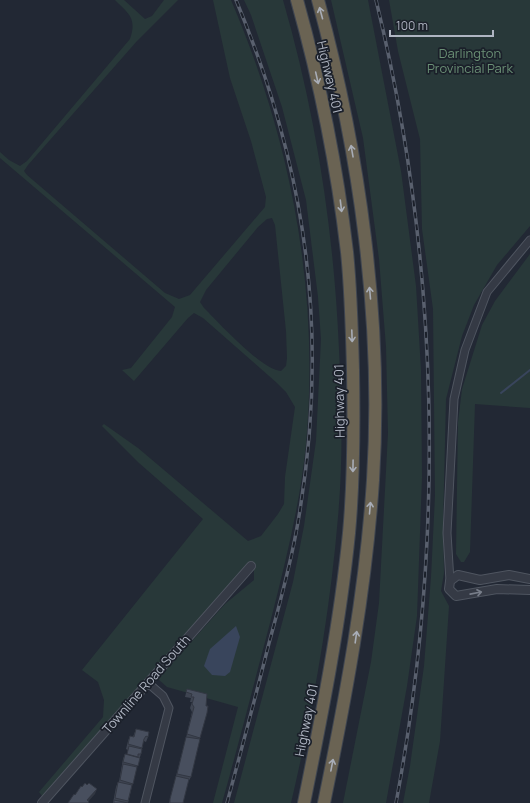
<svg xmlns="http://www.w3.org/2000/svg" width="530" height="803" font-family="Manrope,sans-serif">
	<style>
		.green { fill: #283839; fill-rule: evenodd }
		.water { fill: #39455c }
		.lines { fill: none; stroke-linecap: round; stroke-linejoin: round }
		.stream { stroke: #39455c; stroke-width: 2 }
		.minor-casing { stroke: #4f5560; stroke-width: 9 }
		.tertiary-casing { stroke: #4f5560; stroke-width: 10 }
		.motorway-casing { stroke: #3f4550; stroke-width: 14 }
		.minor { stroke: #353a45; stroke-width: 7 }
		.tertiary { stroke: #353a45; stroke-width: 8 }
		.motorway { stroke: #6a6353; stroke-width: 12 }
		.rail-casing { stroke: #59606e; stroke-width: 3.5 }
		.rail { stroke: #1b202a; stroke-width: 2; stroke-dasharray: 6; stroke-linecap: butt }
		.wall { fill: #3e4451 }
		.shaded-wall { fill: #323742 }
		.building { fill: #484f5e; stroke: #323742 }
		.oneway { stroke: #a8adb7 }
		.oneway2 { stroke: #787e8a }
		.labels { text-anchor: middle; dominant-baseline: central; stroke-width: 3.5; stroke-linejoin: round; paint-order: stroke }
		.park-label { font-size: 13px; fill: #6a8f75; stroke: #1b202a }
		.street-label { font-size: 13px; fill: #afb5c2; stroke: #1b202a }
	</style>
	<rect width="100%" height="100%" fill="#222834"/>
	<path class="green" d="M115 0H124L145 19 152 16 164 0H178L137 41 28 165 24 171 27 175 165 293 179 299 190 295 265 207 266 197 251 141 230 78 213 0H231C291 140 320 292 306 444 300 505 285 564 270 623 254 683 239 743 222 803H213L238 707 167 687 158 679 225 604 254 580V570L246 565 42 796 39 792 103 717 104 700 98 682 82 670 203 519 139 463 102 426 104 424 138 448 248 541 261 536 278 514 284 504 285 477 295 407 286 392 277 383 203 318 194 313 188 318 134 381 122 370 131 368 172 317 175 307 0 158V152L9 160 20 166 27 161 130 39C137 18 129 14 115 0ZM272 218 275 225 286 331 287 358 286 366 281 371C263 371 219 323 204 308L200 302 206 290 258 227 267 219Z
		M244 0H283C316 114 334 232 339 350 342 406 343 461 338 517 330 613 313 709 291 803H234L293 582 304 526 316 441 321 339 318 297 306 200 282 107 251 15Z
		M331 0H368L401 171 416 286 421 370 422 477 417 616 407 686 386 803H343L371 662 379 603 388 433 386 347 379 259 363 138Z
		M389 0H530V226L497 265 474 305 462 336 446 399 443 526 444 573 441 591 449 606 440 741 429 803H403L410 766 424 666 431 577 435 496 433 309 422 229 420 139 398 51Z
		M530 254V408L475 404 470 552 464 562H461L456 554 458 422 462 389 482 325 495 301Z"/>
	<path class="water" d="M236 626 240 637 230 672 225 676 212 675 204 666 210 649Z"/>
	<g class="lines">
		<path class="stream" d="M501 393 530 370"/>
		<g class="minor-casing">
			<path id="minor" d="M450 581 447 533 454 399 465 350 487 292 530 240
				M145 803 169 708 163 696 148 683"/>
		</g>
		<g class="tertiary-casing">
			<path id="tertiary" d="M530 579 509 575 480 580 458 575 450 581 449 589 456 596 497 589 530 590
				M42 803 251 566"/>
		</g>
		<g class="motorway-casing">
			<path id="motorway" d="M297 0C320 82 337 167 347 252 351 291 352 331 353 370 354 425 354 479 349 533 340 624 322 714 304 803
				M318 0C360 154 383 321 373 480 366 589 346 696 324 803"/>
		</g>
		<use href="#minor" class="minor"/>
		<use href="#tertiary" class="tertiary"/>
		<use href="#motorway" class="motorway"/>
		<g class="rail-casing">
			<path id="rail" d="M376 0C440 262 446 538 396 803
				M227 803C241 751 255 699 268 647 279 606 291 564 298 522 330 338 308 172 236 0"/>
		</g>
		<use href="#rail" class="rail"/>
	</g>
	<path class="wall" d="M187 689 207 694 200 738 191 777 188 782 183 803H169L186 738 192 712 190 708 192 702H190L191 698 185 697Z
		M136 729 148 737 146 742 144 741 143 742 142 749 141 754 136 769 128 803H113L116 787 118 782H119L123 759 125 754 127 755 128 750 126 749 128 741 130 736 133 737Z"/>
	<path class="shaded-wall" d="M97 789 95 794 87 803V800Z"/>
	<path class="building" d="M187 689 207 694 206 706H208L207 713 200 738 187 734 194 707 192 704 194 697H191L192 694 186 692Z
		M136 729 149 732 148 737 146 736 144 739 142 748 128 744 130 736 134 737Z
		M186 737 200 739 191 777 177 774Z
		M129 746 142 749 141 754H138V757L127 754Z
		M125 754 140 758 138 766 123 762Z
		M123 764 137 767 133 784 120 780Z
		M176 776 189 779 183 803H170V799Z
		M118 782 132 785 128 801 115 798Z
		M85 783 87 785 89 783 97 789 87 800 89 802 88 803H68L74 794 75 795 81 786 82 787Z
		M114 800 128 803H114Z"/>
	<defs><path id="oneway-shaft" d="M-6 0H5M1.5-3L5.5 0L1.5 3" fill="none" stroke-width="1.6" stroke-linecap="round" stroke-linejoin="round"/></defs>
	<g class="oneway">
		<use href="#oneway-shaft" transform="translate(321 13) rotate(-105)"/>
		<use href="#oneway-shaft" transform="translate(317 78) rotate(77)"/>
		<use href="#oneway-shaft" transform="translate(352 151) rotate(-100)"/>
		<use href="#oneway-shaft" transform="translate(341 206) rotate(83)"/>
		<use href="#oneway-shaft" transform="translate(370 293) rotate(-95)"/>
		<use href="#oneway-shaft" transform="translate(352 336) rotate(88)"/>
		<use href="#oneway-shaft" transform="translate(353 466) rotate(91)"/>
		<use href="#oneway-shaft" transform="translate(370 508) rotate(-85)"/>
		<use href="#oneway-shaft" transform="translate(356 637) rotate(-82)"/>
		<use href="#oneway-shaft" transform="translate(332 765) rotate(-79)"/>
	</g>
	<use class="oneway2" href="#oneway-shaft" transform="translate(476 593) rotate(-11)"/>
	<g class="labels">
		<g class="park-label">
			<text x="470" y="53">Darlington<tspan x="470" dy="15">Provincial Park</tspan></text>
		</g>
		<g class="street-label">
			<text transform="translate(330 77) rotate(77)">Highway 401</text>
			<text transform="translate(339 401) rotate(-91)">Highway 401</text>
			<text transform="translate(146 684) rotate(-49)">Townline Road South</text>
			<text transform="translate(306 720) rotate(-79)">Highway 401</text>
		</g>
	</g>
	<path d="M390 30v6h103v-6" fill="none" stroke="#afb5c2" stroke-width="2"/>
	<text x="396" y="30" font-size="12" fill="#afb5c2" stroke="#1b202a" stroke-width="3" paint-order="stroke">100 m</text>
</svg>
